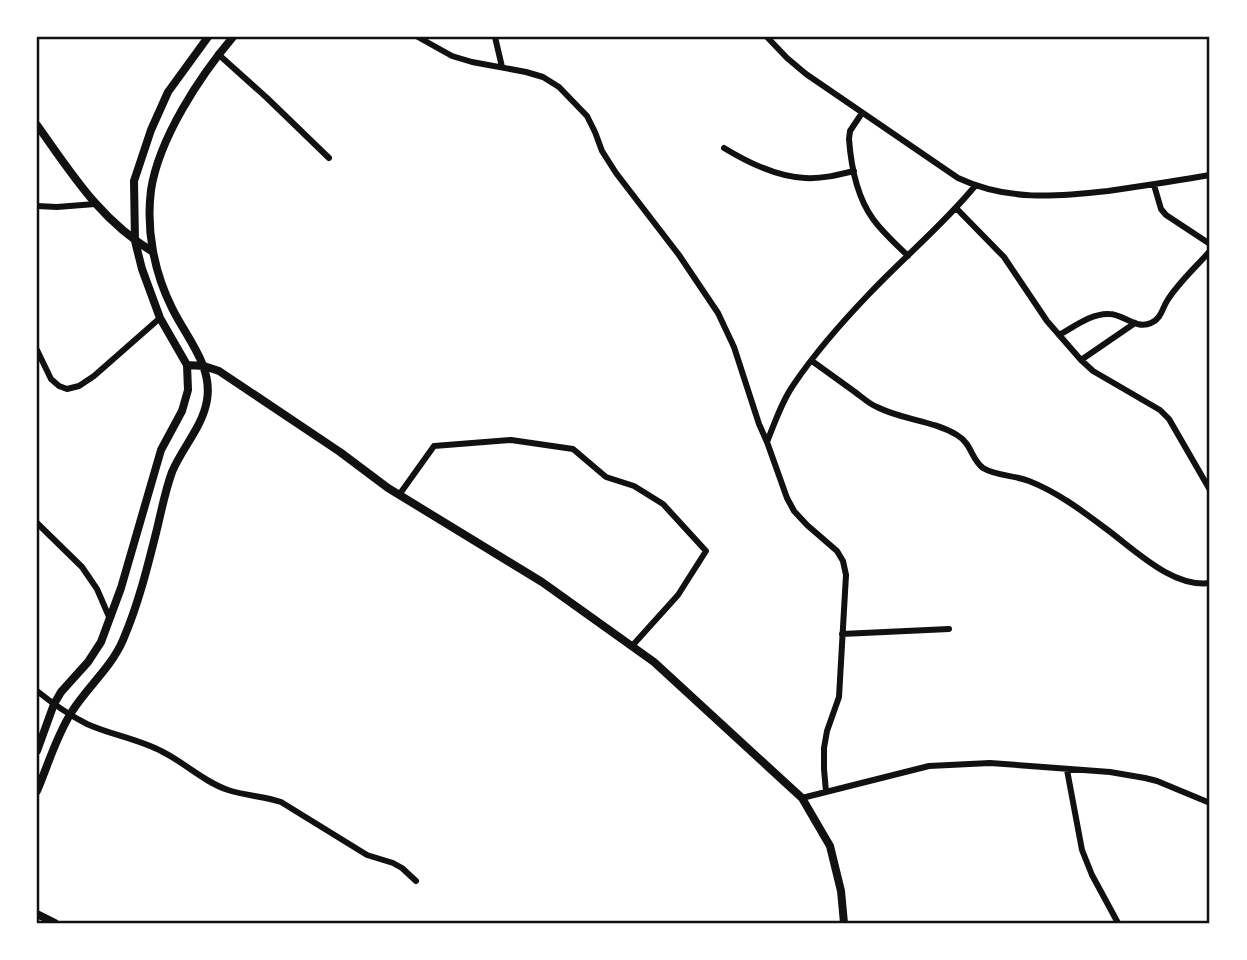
<svg xmlns="http://www.w3.org/2000/svg" width="1247" height="960" font-family="'Public Sans',sans-serif">
	<style>
		.lines { fill: none; stroke-linecap: round; stroke-linejoin: round }
		.minor { stroke: #111; stroke-width: 6 }
		.tertiary { stroke: #111; stroke-width: 8 }
		.neatline { fill: none; stroke: #111; stroke-width: 2.5 }
	</style>
	<rect width="100%" height="100%" fill="#fff"/>
	<g class="lines">
		<path class="minor" d="M418 37 452 56 472 62 526 72 543 77 559 87 587 116 595 132 602 151 616 173 679 255 718 313 734 347 759 424 767 442 787 498 794 511 807 525 837 551 843 561 846 575 839 697 827 731 824 748V769L826 792
			M495 37 502 67
			M767 37 787 58 806 74 958 178C1007 201 1055 197 1108 191 1142 186 1176 181 1210 175
			M218 54 267 98 329 158
			M862 113 850 131 849 139C851 166 857 197 873 219 883 233 896 244 908 256
			M724 148C747 162 777 177 805 178 822 179 838 175 854 171
			M1154 185 1161 209 1166 215 1210 244
			M37 206 57 207 95 204
			M957 209 1004 257 1047 321 1081 360 1093 371 1160 410 1169 419 1210 490
			M1059 335C1074 327 1092 313 1109 314 1124 314 1136 330 1151 323 1161 319 1162 309 1167 301 1178 283 1196 267 1210 251
			M37 350 51 379 59 386 67 389 79 386 94 376 160 318
			M1081 360 1135 323
			M812 361C826 371 841 382 855 392 862 397 869 404 877 407 902 420 932 420 957 435 972 444 971 459 983 468 996 476 1014 475 1029 481 1057 492 1081 510 1105 528 1134 549 1172 588 1210 583
			M767 442C775 422 782 401 794 384 815 353 844 320 870 293 904 257 943 225 975 186
			M399 495 434 446 511 440 573 449 606 477 634 486 663 504 706 551 678 595 632 646
			M37 523 82 567 97 589 110 619
			M842 634 949 629
			M37 691C52 703 69 715 87 724 111 735 139 739 163 752 185 763 204 782 228 790 246 796 264 796 281 802L367 855 393 863 402 868 416 881
			M1067 770 1082 850 1092 875 1118 923
			M802 798 929 766 990 763 1110 772 1145 778 1157 781 1210 803"/>
		<path class="tertiary" d="M37 125C72 174 100 220 153 252
			M187 365 204 366 219 371 340 452 388 488 542 582 654 662 802 798 830 846 841 891 844 923
			M37 751 54 704 61 692 88 662 101 642 121 588 161 450 182 411 188 390 187 365 160 318 142 269 135 241 134 181 151 130 168 92 208 37
			M37 791C48 765 56 737 71 713 87 687 111 668 123 640 138 605 147 569 156 533 161 513 165 491 172 472 182 448 203 426 207 400 213 366 186 337 172 308 154 272 146 230 151 190 159 138 200 76 233 37
			M37 914 55 923"/>
	</g>
	<rect width="1247" height="960" fill="none" stroke="#ffffff" stroke-width="77"/>
	<rect x="38" y="38" width="1170" height="884" class="neatline"/>
</svg>
